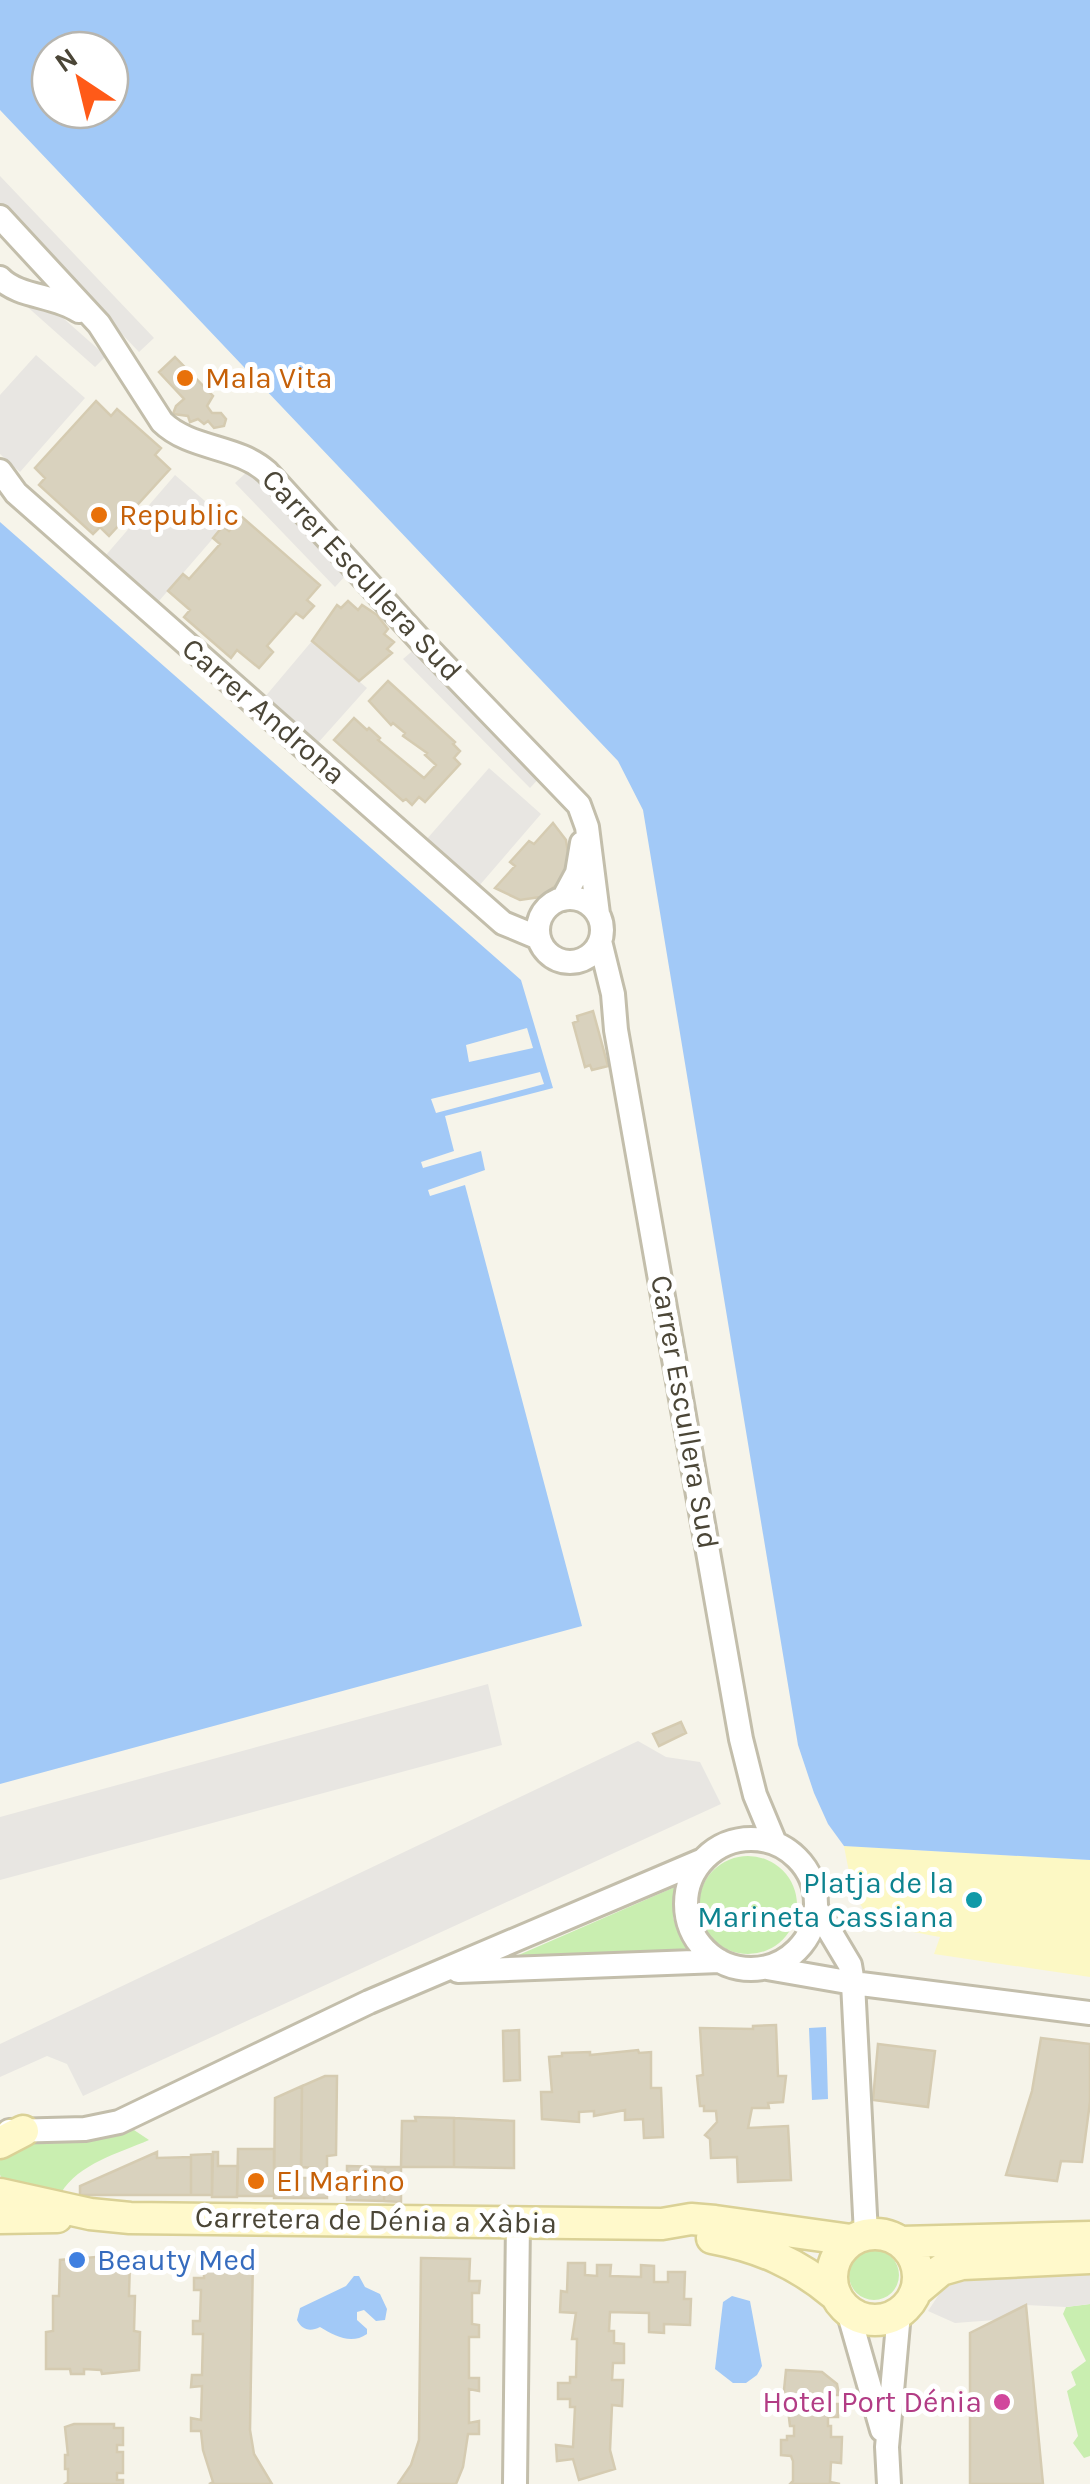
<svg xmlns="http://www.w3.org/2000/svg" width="1090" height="2484" font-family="Karla,sans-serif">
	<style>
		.green { fill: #c9eeb0 }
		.sand { fill: #fcf8c4 }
		.parking { fill: #e8e6e2 }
		.water { fill: #a2c9f7; fill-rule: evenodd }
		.pier { fill: #f6f4ea }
		.building { fill: #d9d2be; stroke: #d5cbb1; stroke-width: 2.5 }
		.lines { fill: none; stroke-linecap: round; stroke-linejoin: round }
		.street-casing { stroke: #c3beab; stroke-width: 28 }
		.secondary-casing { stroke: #dad196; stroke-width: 35 }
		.street { stroke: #fff; stroke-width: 22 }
		.secondary { stroke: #fff9cb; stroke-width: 30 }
		.food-dot { fill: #e8710a; stroke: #fff; stroke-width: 4 }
		.culture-dot { fill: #0f9aa8; stroke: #fff; stroke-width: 4 }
		.shop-dot { fill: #3f7fe0; stroke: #fff; stroke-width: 4 }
		.hotel-dot { fill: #d1479c; stroke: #fff; stroke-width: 4 }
		.labels { text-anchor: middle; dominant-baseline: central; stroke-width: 10; stroke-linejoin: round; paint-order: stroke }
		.food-label { font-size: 30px; fill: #c56008; stroke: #fff; text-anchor: start }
		.street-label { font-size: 30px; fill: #4b4637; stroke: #fff }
		.culture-label { font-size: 30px; fill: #0d838f; stroke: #fff; text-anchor: end }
		.shop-label { font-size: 30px; fill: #366cbe; stroke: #fff; text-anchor: start }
		.hotel-label { font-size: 30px; fill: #b23c85; stroke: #fff; text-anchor: end }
	</style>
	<rect width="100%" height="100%" fill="#f6f4ea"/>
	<path class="green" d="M699 1905a49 49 0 1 1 98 0a49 49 0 1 1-98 0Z
		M675 1887 673 1918 689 1952 514 1957Z
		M134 2130 149 2140C119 2153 78 2164 61 2193L4 2181 0 2175V2154L11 2144 75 2142Z
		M849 2275a25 25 0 1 1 50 0a25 25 0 1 1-50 0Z
		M1090 2304V2456L1084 2458 1073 2443 1078 2436 1067 2391 1076 2385 1071 2372 1086 2361 1063 2314 1066 2307Z"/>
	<path class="sand" d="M844 1846 1090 1860V1977L934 1954 940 1937C865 1923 858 1923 844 1846Z"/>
	<path class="parking" d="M0 176 154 338 139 352 0 206Z
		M45 302 106 356 95 367 23 303Z
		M36 355 85 398 20 472 0 454V395Z
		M248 471 347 574 335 587 235 483Z
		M175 475 228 521 159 601 106 555Z
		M312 641 367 688 317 744 264 698Z
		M417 647 541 776 530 788 403 659Z
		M489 768 541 814 479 886 426 840Z
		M488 1684 502 1745 0 1880V1817Z
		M638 1741 666 1757 700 1762 721 1804 83 2096 67 2064 47 2056 0 2077V2044Z
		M1090 2272V2304L1066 2307 1026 2305 995 2320 955 2323 928 2311 942 2290 963 2278Z"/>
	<path class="water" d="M0 0H1090V1860L844 1846 828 1824 814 1793 798 1745 643 810 618 761 0 110ZM50 50H110V110H50Z
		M0 522 521 980 553 1088 445 1116 454 1151 421 1162 423 1168 481 1151 485 1170 428 1190 430 1196 465 1185 582 1626 0 1784Z
		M826 2027 828 2099 812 2100 809 2028Z
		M354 2276H359L365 2287 380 2294 387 2309 385 2320 376 2321 364 2310 357 2312V2320L367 2329V2334C351 2345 335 2336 320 2327 310 2332 302 2330 297 2320L300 2308 346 2286Z
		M732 2296 750 2301 762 2366 757 2375 746 2383H733L715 2369 723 2302Z"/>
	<path class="pier" d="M527 1028 533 1048 469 1062 466 1045Z
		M540 1072 544 1084 436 1113 431 1099Z"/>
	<path class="building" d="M175 357 213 396 207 406 212 413H221L226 419 224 426 214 428 208 421 204 424 198 419 190 422 188 416 173 414 176 406 184 399 159 372Z
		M96 401 111 416 117 409 161 448 155 455 170 469 109 536 100 527 93 534 39 485 45 478 35 468Z
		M242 517 320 585 307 600 314 606 303 618 296 613 267 646 273 652 259 668 237 650 231 658 184 617 190 610 168 591 183 574 189 579 220 544 213 538 223 526 229 531Z
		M348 601 358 610 362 605 377 615 388 629 384 634 394 642 387 649 392 653 359 681 312 641 337 605 341 608Z
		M388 681 455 742 453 744 460 751 454 758 460 764 425 802 419 797 412 805 406 799 403 801 334 740 354 718 367 730 369 728 380 738 378 740 424 778 436 765 425 755 427 753 403 736 405 733 393 723 391 725 369 701Z
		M553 823 566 840 568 853 566 870 558 884 540 897 520 900 495 888 515 866 510 862 529 841 534 844Z
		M593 1011 608 1066 592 1070 590 1065 585 1067 573 1023 578 1021 577 1016Z
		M681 1722 686 1733 659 1746 653 1734Z
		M776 2025 778 2076H786L783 2102 768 2103 769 2108H752L748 2128 788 2126 791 2180 738 2182 737 2157 711 2158 710 2139 705 2135 717 2122 716 2111H704V2106H700L697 2076 703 2075 700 2028 753 2029V2026Z
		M519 2030 520 2080 504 2081 503 2031Z
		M1041 2038 1090 2044V2102L1082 2162 1061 2161 1057 2181 1006 2175 1032 2091Z
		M878 2044 935 2051 928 2107 873 2100Z
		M638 2050 639 2053 651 2052V2088H661L663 2137 644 2138 643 2119 625 2120V2110L594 2116V2111L579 2112V2122L542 2119 541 2092H552L549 2057 562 2056V2053L590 2052V2055Z
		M325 2076H337L336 2155 327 2156V2198H301L302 2178H312L313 2168 301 2167 302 2086Z
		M302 2086 301 2198H274L275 2098Z
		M415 2117 454 2118V2167H401L402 2121H416Z
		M454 2118 514 2121V2168L454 2167Z
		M238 2149H274V2196H237Z
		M157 2152V2158L191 2157V2195H80V2186Z
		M213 2152H218V2166H238L237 2197H212Z
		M212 2154V2195H191V2155Z
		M347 2166 385 2167 384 2201 347 2200Z
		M385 2167H401V2202L384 2201Z
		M71 2255H85V2258L117 2255 118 2260 130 2259 129 2296H135L134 2331 140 2332 139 2370 102 2374 101 2370 84 2369V2374H71L70 2369H46V2332L53 2331V2296H59L60 2260 70 2259Z
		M204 2256H253L250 2430 254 2454 272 2484H209L213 2482 203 2450 201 2431H191V2418L201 2420 202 2386 191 2387 192 2375H202L203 2334H193V2321H200L201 2290H194V2278H204Z
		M421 2258 470 2259 469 2281H480L479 2293H472V2324L479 2325V2337H469V2378H479V2391L469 2389V2423L479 2421V2434H468L463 2467 456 2484H398L411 2465 419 2440Z
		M568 2263H585V2275L597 2276V2265H611L610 2276 641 2277V2265L654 2266V2282H668V2272H685L684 2299H691L690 2325 664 2324V2333L649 2332V2313L610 2312 609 2331H614V2343L624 2344V2363H613L612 2380H623L622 2406 612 2405 610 2450 615 2469 579 2480 573 2459 557 2461 556 2445 573 2447 575 2407H570V2399H558V2383H570V2377H576L577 2339H572L576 2313 560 2312 561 2291 567 2292Z
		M1026 2305 1043 2484H970V2333Z
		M786 2370 822 2372 837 2384 839 2395H828V2404H838V2417H828V2426H831V2437H842L841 2463 831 2462 830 2482 840 2484H790L793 2481V2461L791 2456 781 2455V2440H787V2436H794V2426H790L788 2410H782Z
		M74 2424H114V2428H123V2445H117V2452H123V2473H117V2480H123V2484H65L68 2482V2469H65V2455H68L65 2427Z"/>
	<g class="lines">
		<g class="street-casing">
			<path id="street" d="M0 217 99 324 162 422C191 450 237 445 267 472L421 641 579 805 587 827 598 914
				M0 278C18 297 55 295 79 311
				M0 471 16 493 503 923 539 938
				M538 930a32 32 0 1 1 64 0a32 32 0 1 1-64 0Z
				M563 899 577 873 582 843
				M600 941 613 994 616 1030 741 1739 755 1795 775 1843
				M686 1904a65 65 0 1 1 130 0a65 65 0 1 1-130 0Z
				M816 1908 850 1965 853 1983 866 2234
				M767 1968 853 1983 1090 2013
				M458 1971 720 1961
				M9 2131 85 2129 119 2122 369 2002 703 1860
				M848 2311 882 2430
				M515 2484 518 2221
				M889 2484 887 2447 899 2313"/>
		</g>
		<g class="secondary-casing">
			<path id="secondary" d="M0 2143 23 2131
				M0 2194 90 2214 130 2218 662 2224 691 2219 715 2221 851 2240
				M0 2218 57 2217
				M832 2277a43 43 0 1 1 86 0a43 43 0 1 1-86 0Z
				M712 2238C760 2247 797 2263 834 2294
				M901 2242 1090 2237
				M916 2291 941 2270 962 2264 1090 2258"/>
		</g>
		<use href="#street" class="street"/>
		<use href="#secondary" class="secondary"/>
	</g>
	<g class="food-dot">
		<circle cx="185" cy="378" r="10"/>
		<circle cx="99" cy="515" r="10"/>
		<circle cx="256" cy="2181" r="10"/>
	</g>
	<circle class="culture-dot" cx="974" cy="1900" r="10"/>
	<circle class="shop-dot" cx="77" cy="2260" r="10"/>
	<circle class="hotel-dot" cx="1002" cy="2402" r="10"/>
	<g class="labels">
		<g class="food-label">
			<text x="205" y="378">Mala Vita</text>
			<text x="119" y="515">Republic</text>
			<text x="276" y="2181">El Marino</text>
		</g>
		<g class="street-label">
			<text transform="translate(362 575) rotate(47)">Carrer Escullera Sud</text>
			<text transform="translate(264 711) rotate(41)">Carrer Androna</text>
			<text transform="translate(685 1412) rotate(80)">Carrer Escullera Sud</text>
			<text transform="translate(376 2220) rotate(1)">Carretera de Dénia a Xàbia</text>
		</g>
		<g class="culture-label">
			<text x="954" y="1883">Platja de la<tspan x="954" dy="34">Marineta Cassiana</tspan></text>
		</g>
		<g class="shop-label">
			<text x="97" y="2260">Beauty Med</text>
		</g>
		<g class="hotel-label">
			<text x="982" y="2402">Hotel Port Dénia</text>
		</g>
	</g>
	<g transform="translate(80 80) rotate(325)"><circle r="48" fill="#ffffff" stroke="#b7b5af" stroke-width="2.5"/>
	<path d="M0-8L18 38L0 25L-18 38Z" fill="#ff5a18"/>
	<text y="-15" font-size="28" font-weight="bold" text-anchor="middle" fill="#4b4637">N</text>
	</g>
</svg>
